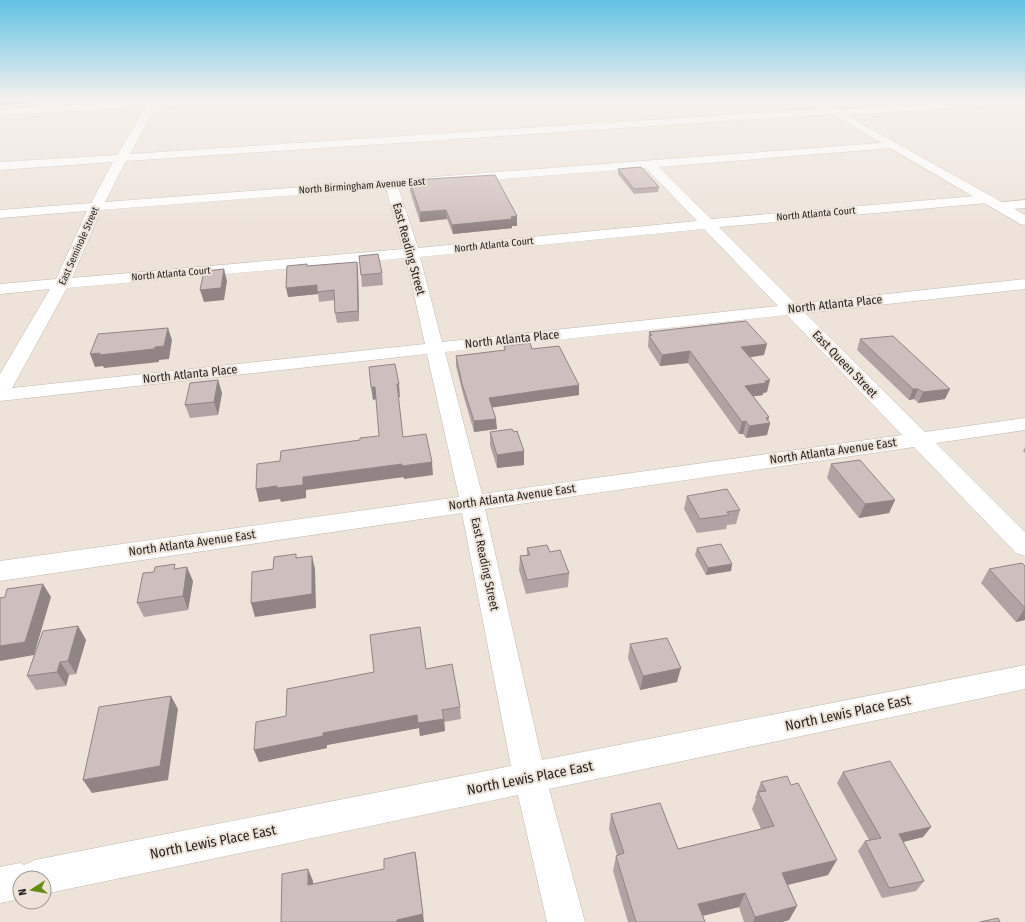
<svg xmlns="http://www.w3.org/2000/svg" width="1025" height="922" font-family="'Fira Sans Condensed',sans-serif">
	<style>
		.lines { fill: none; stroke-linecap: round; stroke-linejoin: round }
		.minor-casing { stroke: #c3b9b0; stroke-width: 1 }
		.major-casing { stroke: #c3b9b0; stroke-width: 1 }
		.minor { fill: #fff; fill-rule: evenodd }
		.major { fill: #fff; fill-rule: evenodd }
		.wall { fill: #b1a3a3 }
		.shaded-wall { fill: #908584 }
		.building { fill: #cebebd; stroke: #908584 }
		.labels { text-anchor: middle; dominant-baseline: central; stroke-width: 4; stroke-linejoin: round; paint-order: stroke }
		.far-street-label { font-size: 10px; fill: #292521; stroke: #ede3d9 }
		.street-label { font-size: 12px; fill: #292521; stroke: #ede3d9 }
		.near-street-label { font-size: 14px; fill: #292521; stroke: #ede3d9 }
	</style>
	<rect width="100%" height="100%" fill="#ede3d9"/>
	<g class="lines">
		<g class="minor-casing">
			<path id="minor" d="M150 100H228L223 103 156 107 130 154 832 108 836 110 988 100H1025V103L836 116 832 114 126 161 105 202 892 142 896 143 898 145 896 147 892 148 659 167 711 219 987 195 992 196 994 199 992 202 987 203 719 227 796 304 1025 279V289L805 313 925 432 1025 418V430L936 443 1025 532V556L1016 553 914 447 485 509 542 760 1025 665V689L549 789 585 922H547L518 795 44 894V878H20V899L0 903V867L20 863 24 865 35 860 511 766 462 513 0 581V561L459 497 427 354 0 401V374L50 289 0 294V284L56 279 87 211 0 218V210L91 203 113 162 0 170V162L117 155 146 107 0 115V109ZM646 168 697 221 418 248 398 187ZM386 188 403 249 72 278 101 210ZM704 229 778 306 442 342 420 257ZM406 258 425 344 12 388 67 288ZM787 315 902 435 482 494 445 352Z
				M1025 200V208L1000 210 995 209 993 206 995 203Z"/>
		</g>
		<g class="major-casing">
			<path id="major" d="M808 100H819L1025 215V225L1020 224Z"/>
		</g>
		<use href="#minor" class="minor"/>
		<use href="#major" class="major"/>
	</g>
	<path class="wall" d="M618 169 659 187 658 192 634 194 618 174Z
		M411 180 517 216V226H512V228L453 234 447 219 420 222 410 191V182H411Z
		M308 266 358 271 359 321 337 323 335 313V300L319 302 318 294 288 297Z
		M382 273 383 285 362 287 361 275Z
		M649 332 764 355 750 357 767 392 763 393V395L753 396 769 417 768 420 770 423 767 435 746 438 743 434H739L688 363 660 366 648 347Z
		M860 339 945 399 918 403 914 399 909 400 857 350Z
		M504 346 532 349 579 395 492 407 497 429 474 432 463 394 456 366V356L504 351Z
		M218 380 222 393 218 415 190 418 185 405Z
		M490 432 524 451V465L497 468 490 445Z
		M1025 447V453L1023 451Z
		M831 464 895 500 889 513 859 518 827 478Z
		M687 496 740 510 736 524 727 525 726 529 697 533 684 509Z
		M527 548 550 552 569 573 568 587 526 594 519 570 520 556 527 555Z
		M697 548 732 564 731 571 706 575 695 555Z
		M1025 566V620L1016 622 981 583 989 569Z
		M177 569 193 581 188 610 144 617 137 603Z
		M78 626 86 640 76 674 69 675 66 686 36 690 27 676Z
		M630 644 677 682 640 690 628 658Z
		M426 669 460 707 461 719 444 722 445 731 420 736 419 728 327 745V748L259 762 254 750 286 716Z
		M843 772 931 827 923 837 903 842 924 881 916 891 882 898 858 851 865 841 869 840 837 783Z
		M761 782 828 875 788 885 797 906 789 920 782 922H744L739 907 703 916 705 922H628L613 871 616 856 617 855 609 829 611 814 678 849 761 829 752 809 756 799 755 798Z"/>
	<path class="shaded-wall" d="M0 100H36L32 103 0 105Z
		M446 210 447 219 420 222V212Z
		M517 216V226H512V228L453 234 452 225Z
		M357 262 358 271 359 321 358 311Z
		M224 269 227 281 224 300 204 302 200 290Z
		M317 285 318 294 288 297 286 288Z
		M168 328 172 340 169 359 159 360V362L104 368 103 366 95 367 90 354 155 347Z
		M767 344 764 355 739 359 741 347Z
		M690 351 688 363 660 366 662 355Z
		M218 380 222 393 218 415 214 402Z
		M770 380 767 392 763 393V395L742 398 745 386Z
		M397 384H399L400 397H399Z
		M579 385V395L489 408V398Z
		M371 387H375L377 399 373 400Z
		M913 389H918L914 399 909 400Z
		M950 389 945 399 918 403 923 392Z
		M769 417 767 423H770L767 435 746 438 749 426 766 418Z
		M496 419 497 429 474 432V421Z
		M746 421 743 434H739L742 422Z
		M524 451V465L497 468V455Z
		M432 462 433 475 404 479 402 466Z
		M402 464 404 477 306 490V498L281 502 280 499 259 502 256 489 303 477Z
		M895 500 889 513 859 518 865 504Z
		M312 556 315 569 316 608 255 617 251 603Z
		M732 564 731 571 706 575 708 568Z
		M187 567 193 581 188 610 183 596Z
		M43 584 51 597 34 655 0 661V646Z
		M1025 608V620L1016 622Z
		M78 626 86 640 76 674 68 661Z
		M60 662 69 675 66 686 57 672Z
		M681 668 677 682 640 690 643 676Z
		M171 696 178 709 168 780 92 793 83 780Z
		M417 715 444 719 445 731 420 736 419 728 327 745V748L259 762 254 750 323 733Z
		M931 827 923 837 891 845 899 834Z
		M415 852 417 864 424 922H397V920Z
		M837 860 828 875 774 888 782 873Z
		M308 869 313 881V897L308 885Z
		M745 893 739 907 693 918 698 904Z
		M797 906 789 920 782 922H753L755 917Z"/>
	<path class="building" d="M641 167 659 187 634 189 618 169Z
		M495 175 517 216 511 217 512 219 452 225 446 210 420 212 410 182H412L411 180Z
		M378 254 382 273 361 275 359 256Z
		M357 262 358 311 335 313 334 290 317 292V285L286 288 287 266 307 264V266Z
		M224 269 221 288 200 290 204 271Z
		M746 321 767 344 741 347 770 380 765 381 766 383 745 386 769 417 766 418 770 423 749 426 746 421 742 422 690 351 662 355 649 336 652 335 649 332Z
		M168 328 164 346 155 347 154 349 99 355 100 353 90 354 98 334Z
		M893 336 950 389 923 392 918 389H913L860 339Z
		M530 343 532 349 559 346 579 385 489 398 496 419 474 421 462 384 456 356 505 350 504 346Z
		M395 364 399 384H397L403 437 426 434 432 462 402 466V464L303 477V485L277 488V486L256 489 257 464 280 461 281 451 360 440V438L379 436 375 387H371L369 367Z
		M218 380 214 402 185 405 190 383Z
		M512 429 514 432 517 431 524 451 497 455 490 432Z
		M860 460 895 500 865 504 831 464Z
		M727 489 740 510 727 512 729 515 700 519 687 496Z
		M721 544 732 564 708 568 697 548Z
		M547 545 550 552 560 550 569 573 527 580 520 556 530 555 527 548Z
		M296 554V558L312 556V594L251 603 252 572 273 569 274 557Z
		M1022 563 1025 566V608L989 569Z
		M175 564 174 569 187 567 183 596 137 603 143 573 154 572 155 567Z
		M43 584 25 642 0 646V598L5 597 7 589Z
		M78 626 68 661 60 662 57 672 27 676 43 631Z
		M420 627 426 669 452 664 460 707 442 710 444 719 418 723 417 715 323 733V736L254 750 256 722 286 716 287 689 374 672 370 635Z
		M667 638 681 668 643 676 630 644Z
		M171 696 160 766 83 780 99 707Z
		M890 761 931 827 899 834 924 881 889 888 865 841 881 838 843 772Z
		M787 776 791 785 798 783 837 860 782 873 797 906 755 917 745 893 698 904 705 922H636L616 856 624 853 611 814 660 803 678 849 774 826 758 792 766 791 761 782Z
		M415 852 423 914 397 920V922H281L282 874 308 869V885L384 869V859Z
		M998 918 1000 922H980Z"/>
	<linearGradient id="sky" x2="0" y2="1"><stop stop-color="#61c2e4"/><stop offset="0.44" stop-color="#f7f2ee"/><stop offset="1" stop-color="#f7f2ee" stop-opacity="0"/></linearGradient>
	<rect width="1025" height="229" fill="url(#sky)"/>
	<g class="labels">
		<g class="far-street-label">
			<text transform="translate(362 186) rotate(-4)">North Birmingham Avenue East</text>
			<text transform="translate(816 214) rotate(-5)">North Atlanta Court</text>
			<text transform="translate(494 245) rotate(-6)">North Atlanta Court</text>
			<text transform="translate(79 246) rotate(-66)">East Seminole Street</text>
			<text transform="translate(171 274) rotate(-5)">North Atlanta Court</text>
		</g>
		<g class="street-label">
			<text transform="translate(409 249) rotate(75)">East Reading Street</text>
			<text transform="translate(835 304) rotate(-6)">North Atlanta Place</text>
			<text transform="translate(512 339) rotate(-6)">North Atlanta Place</text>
			<text transform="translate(845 364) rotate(46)">East Queen Street</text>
			<text transform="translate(190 374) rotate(-6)">North Atlanta Place</text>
			<text transform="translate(833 451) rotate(-8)">North Atlanta Avenue East</text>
			<text transform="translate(512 497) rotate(-8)">North Atlanta Avenue East</text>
			<text transform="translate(192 543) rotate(-8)">North Atlanta Avenue East</text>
			<text transform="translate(485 564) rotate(78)">East Reading Street</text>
		</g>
		<g class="near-street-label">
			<text transform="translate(848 713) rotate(-12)">North Lewis Place East</text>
			<text transform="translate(530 778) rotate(-11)">North Lewis Place East</text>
			<text transform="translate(213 842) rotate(-11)">North Lewis Place East</text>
		</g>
	</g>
	<g transform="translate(32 890) rotate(258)"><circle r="19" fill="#ede3d9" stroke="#9f978f"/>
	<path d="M0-3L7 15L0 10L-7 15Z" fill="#668c16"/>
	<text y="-6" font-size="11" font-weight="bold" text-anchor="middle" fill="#292521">N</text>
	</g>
</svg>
